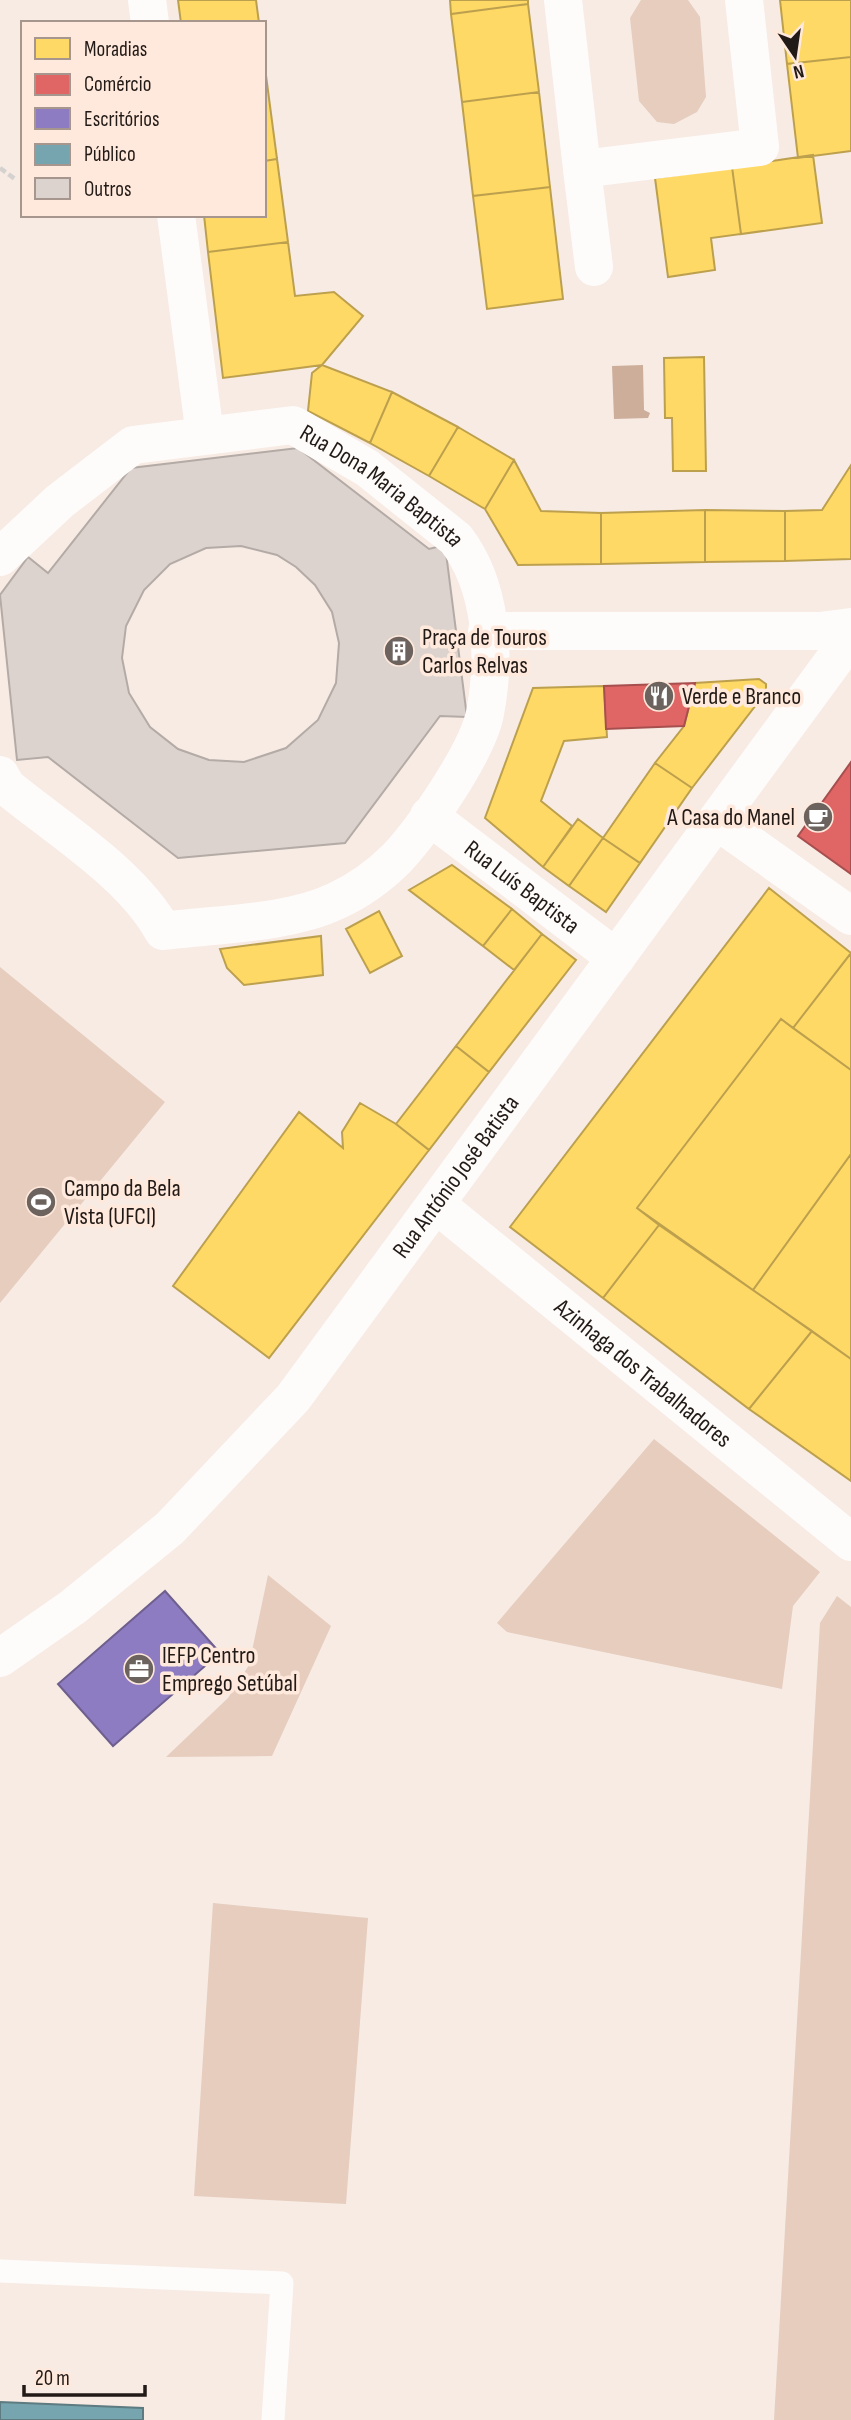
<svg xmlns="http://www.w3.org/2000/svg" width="851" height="2420" font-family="'Sofia Sans Condensed',sans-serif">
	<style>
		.green { fill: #e6cdbe }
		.water { fill: #ccae9b }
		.homes { fill: #ffd966; stroke: #bda04e; stroke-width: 2 }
		.shops { fill: #e06666; stroke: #a74f4e; stroke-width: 2 }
		.offices { fill: #8e7cc3; stroke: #6e5f8f; stroke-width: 2 }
		.public { fill: #76a5af; stroke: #5d7b81; stroke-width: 2 }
		.building { fill: #ddd3ce; stroke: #b4aba6; stroke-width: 2; fill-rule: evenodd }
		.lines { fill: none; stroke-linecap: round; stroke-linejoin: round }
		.path { stroke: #d4d1cf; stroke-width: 4.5; stroke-dasharray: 7 3.5; stroke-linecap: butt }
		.service { stroke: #fefcfb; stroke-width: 23 }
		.minor { stroke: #fefcfb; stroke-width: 38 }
		.secondary { stroke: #fefcfb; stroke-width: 38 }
		.labels { text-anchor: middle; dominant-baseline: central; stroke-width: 7; stroke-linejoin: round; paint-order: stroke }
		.street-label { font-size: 24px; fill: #221a16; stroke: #ffe9dc }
		.poi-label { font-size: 24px; fill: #221a16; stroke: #ffe9dc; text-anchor: start }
	</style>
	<rect width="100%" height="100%" fill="#f7ebe4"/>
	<path class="green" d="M641 0H688L700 17 706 97 697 112 674 124 657 122 639 101 630 18Z
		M0 967 165 1102 0 1303Z
		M654 1439 820 1572 793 1606 782 1689 507 1632 497 1623Z
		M268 1575 331 1626 272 1756 166 1757 228 1698 249 1665Z
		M837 1596 851 1607V2420H774L820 1623Z
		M213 1903 368 1918 346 2204 194 2196Z"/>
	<path class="water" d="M643 365 644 410 650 413 648 418 614 419 612 366Z"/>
	<path class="homes" d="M178 0H256L259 23H181Z
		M450 0H528V4L451 14Z
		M780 0H851V57L787 64Z
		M528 4 539 92 462 102 451 14Z
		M851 57V151L798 158 787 64Z
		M265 68 277 159 264 161V68Z
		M539 92 550 187 473 196 462 102Z
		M813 155 822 223 741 234 732 167Z
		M277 159 288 242 208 252 204 215H264V161Z
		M732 167 741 234 711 238 715 270 668 277 655 178Z
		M550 187 563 299 487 309 473 196Z
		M288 242 295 296 334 292 363 316 322 365 223 378 208 252Z
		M704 357 706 471H673L672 418H665L664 358Z
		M322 365 392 392 370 443 308 411 312 373Z
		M392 392 458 427 429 476 370 443Z
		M458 427 514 460 485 509 429 476Z
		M514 460 541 511 601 513V564L518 565 485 509Z
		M851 465V559L785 561V511L822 510Z
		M705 510V562L601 564V513Z
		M705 510 785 511V561L705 562Z
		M759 679 766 684V692L692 788 655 763 684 726 695 683Z
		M604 686 607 737 564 741 541 801 572 826 543 867 485 818 533 688Z
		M655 763 692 788 640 863 603 838Z
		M578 819 603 838 569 886 543 867Z
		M603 838 640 863 606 912 569 886Z
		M452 865 512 909 483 946 409 890Z
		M769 888 851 953 793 1028 781 1019 637 1208 659 1225 603 1298 510 1227Z
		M512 909 542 934 514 970 483 946Z
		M379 911 402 956 370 973 346 929Z
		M542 934 576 960 489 1072 456 1046Z
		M321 936 323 975 244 985 227 968 220 949Z
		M851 953V1070L793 1028Z
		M781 1019 851 1070V1154L753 1290 637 1208Z
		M456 1046 489 1072 429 1150 396 1124Z
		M360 1103 396 1124 429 1150 269 1358 173 1286 299 1112 343 1148 342 1132Z
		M851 1154V1359L753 1290Z
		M659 1225 812 1331 749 1409 603 1298Z
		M812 1331 851 1359V1481L749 1409Z"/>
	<path class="shops" d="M695 683 684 726 606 729 604 686Z
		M851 762V874L798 836Z"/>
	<path class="offices" d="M165 1591 220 1653 113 1746 58 1684Z"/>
	<path class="public" d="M0 2402 143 2408V2420H0Z"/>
	<path class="building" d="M298 448 429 549 445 545 467 717 440 716 345 843 178 858 48 757 17 760 0 595 28 557 48 573 131 468ZM241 546 277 555 296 567 315 585 332 612 339 643 336 683 318 720 286 748 244 762 209 760 178 749 150 727 129 693 122 658 126 626 144 590 170 564 206 548Z"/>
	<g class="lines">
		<path class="path" d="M0 168 15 179"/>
		<path class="service" d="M0 2271 282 2283 273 2420"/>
		<g class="minor">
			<path d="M147 0 150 23"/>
			<path d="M563 0 582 169 760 147 744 0"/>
			<path d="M582 169 594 267"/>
			<path d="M176 215 205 435"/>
			<path id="s1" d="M0 557 60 501 133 445 293 425 367 468 456 539C492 586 496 656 485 713 478 751 424 829 397 858 380 875 358 891 336 901 288 924 216 924 163 931 132 874 58 829 7 787L0 775"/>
			<path d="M487 631H820L851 627"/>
			<path id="s2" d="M429 816 616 958"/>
			<path d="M717 821 851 916"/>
			<path id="s3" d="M437 1205 851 1542"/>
		</g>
		<path class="secondary" id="s4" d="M0 1658 73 1607 170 1528 293 1398 851 637"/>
	</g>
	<defs>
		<g id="building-disc" transform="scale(1.575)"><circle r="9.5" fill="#6d635e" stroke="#ffe9dc"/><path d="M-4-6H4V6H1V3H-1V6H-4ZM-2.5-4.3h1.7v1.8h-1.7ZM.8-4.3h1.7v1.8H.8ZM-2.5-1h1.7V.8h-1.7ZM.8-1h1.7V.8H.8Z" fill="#fff"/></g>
		<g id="restaurant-disc" transform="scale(1.575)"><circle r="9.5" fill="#6d635e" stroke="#ffe9dc"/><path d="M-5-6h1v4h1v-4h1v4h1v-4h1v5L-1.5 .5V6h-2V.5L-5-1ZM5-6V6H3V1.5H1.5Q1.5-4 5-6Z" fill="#fff"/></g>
		<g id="cafe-disc" transform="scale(1.575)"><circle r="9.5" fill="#6d635e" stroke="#ffe9dc"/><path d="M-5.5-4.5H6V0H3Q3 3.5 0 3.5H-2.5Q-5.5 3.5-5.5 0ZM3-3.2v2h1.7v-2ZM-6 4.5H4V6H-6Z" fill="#fff"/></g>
		<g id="stadium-disc" transform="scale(1.575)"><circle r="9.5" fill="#6d635e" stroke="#ffe9dc"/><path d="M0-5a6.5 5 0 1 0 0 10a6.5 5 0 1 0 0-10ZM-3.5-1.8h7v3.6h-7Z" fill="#fff"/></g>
		<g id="office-disc" transform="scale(1.575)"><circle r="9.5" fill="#6d635e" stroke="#ffe9dc"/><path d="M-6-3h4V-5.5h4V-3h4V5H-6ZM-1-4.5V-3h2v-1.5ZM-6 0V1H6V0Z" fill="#fff"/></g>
	</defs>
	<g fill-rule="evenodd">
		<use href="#building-disc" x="399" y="651"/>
		<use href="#restaurant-disc" x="659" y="696"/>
		<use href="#cafe-disc" x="818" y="817"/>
		<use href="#stadium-disc" x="41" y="1202"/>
		<use href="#office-disc" x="139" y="1669"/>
	</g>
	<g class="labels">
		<g class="street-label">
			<text stroke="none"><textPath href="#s1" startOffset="443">Rua Dona Maria Baptista</textPath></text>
			<text stroke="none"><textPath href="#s2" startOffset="117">Rua Luís Baptista</textPath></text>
			<text stroke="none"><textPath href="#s4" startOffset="668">Rua António José Batista</textPath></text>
			<text stroke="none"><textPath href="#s3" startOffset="266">Azinhaga dos Trabalhadores</textPath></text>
		</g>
		<g class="poi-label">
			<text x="422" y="637">Praça de Touros<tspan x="422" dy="28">Carlos Relvas</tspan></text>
			<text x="682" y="696">Verde e Branco</text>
			<text x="795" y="817" text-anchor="end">A Casa do Manel</text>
			<text x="64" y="1188">Campo da Bela<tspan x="64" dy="28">Vista (UFCI)</tspan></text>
			<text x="162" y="1655">IEFP Centro<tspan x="162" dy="28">Emprego Setúbal</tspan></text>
		</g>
	</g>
	<rect x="21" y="21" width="245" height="196" fill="#ffe9dc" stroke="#a7968d" stroke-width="2"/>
	<rect x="35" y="38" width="35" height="21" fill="#ffd966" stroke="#a7968d" stroke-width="2"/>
	<text x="84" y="56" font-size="21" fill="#221a16">Moradias</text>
	<rect x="35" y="74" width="35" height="21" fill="#e06666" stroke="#a7968d" stroke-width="2"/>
	<text x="84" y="91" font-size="21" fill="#221a16">Comércio</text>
	<rect x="35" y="108" width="35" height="21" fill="#8e7cc3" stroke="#a7968d" stroke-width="2"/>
	<text x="84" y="126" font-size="21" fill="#221a16">Escritórios</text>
	<rect x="35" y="144" width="35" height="21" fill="#76a5af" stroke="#a7968d" stroke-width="2"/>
	<text x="84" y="161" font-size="21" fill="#221a16">Público</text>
	<rect x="35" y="178" width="35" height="21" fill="#ddd3ce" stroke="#a7968d" stroke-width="2"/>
	<text x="84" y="196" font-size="21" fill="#221a16">Outros</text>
	<g transform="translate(795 56) rotate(167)" stroke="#ffe9dc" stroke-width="5" paint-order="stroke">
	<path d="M0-5L12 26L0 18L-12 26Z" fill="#221a16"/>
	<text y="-10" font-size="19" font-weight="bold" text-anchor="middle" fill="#221a16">N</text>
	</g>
	<path d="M24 2385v10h121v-10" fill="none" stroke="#221a16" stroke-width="3.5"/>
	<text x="35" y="2385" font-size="21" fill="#221a16" stroke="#ffe9dc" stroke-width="5" paint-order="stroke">20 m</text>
</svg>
